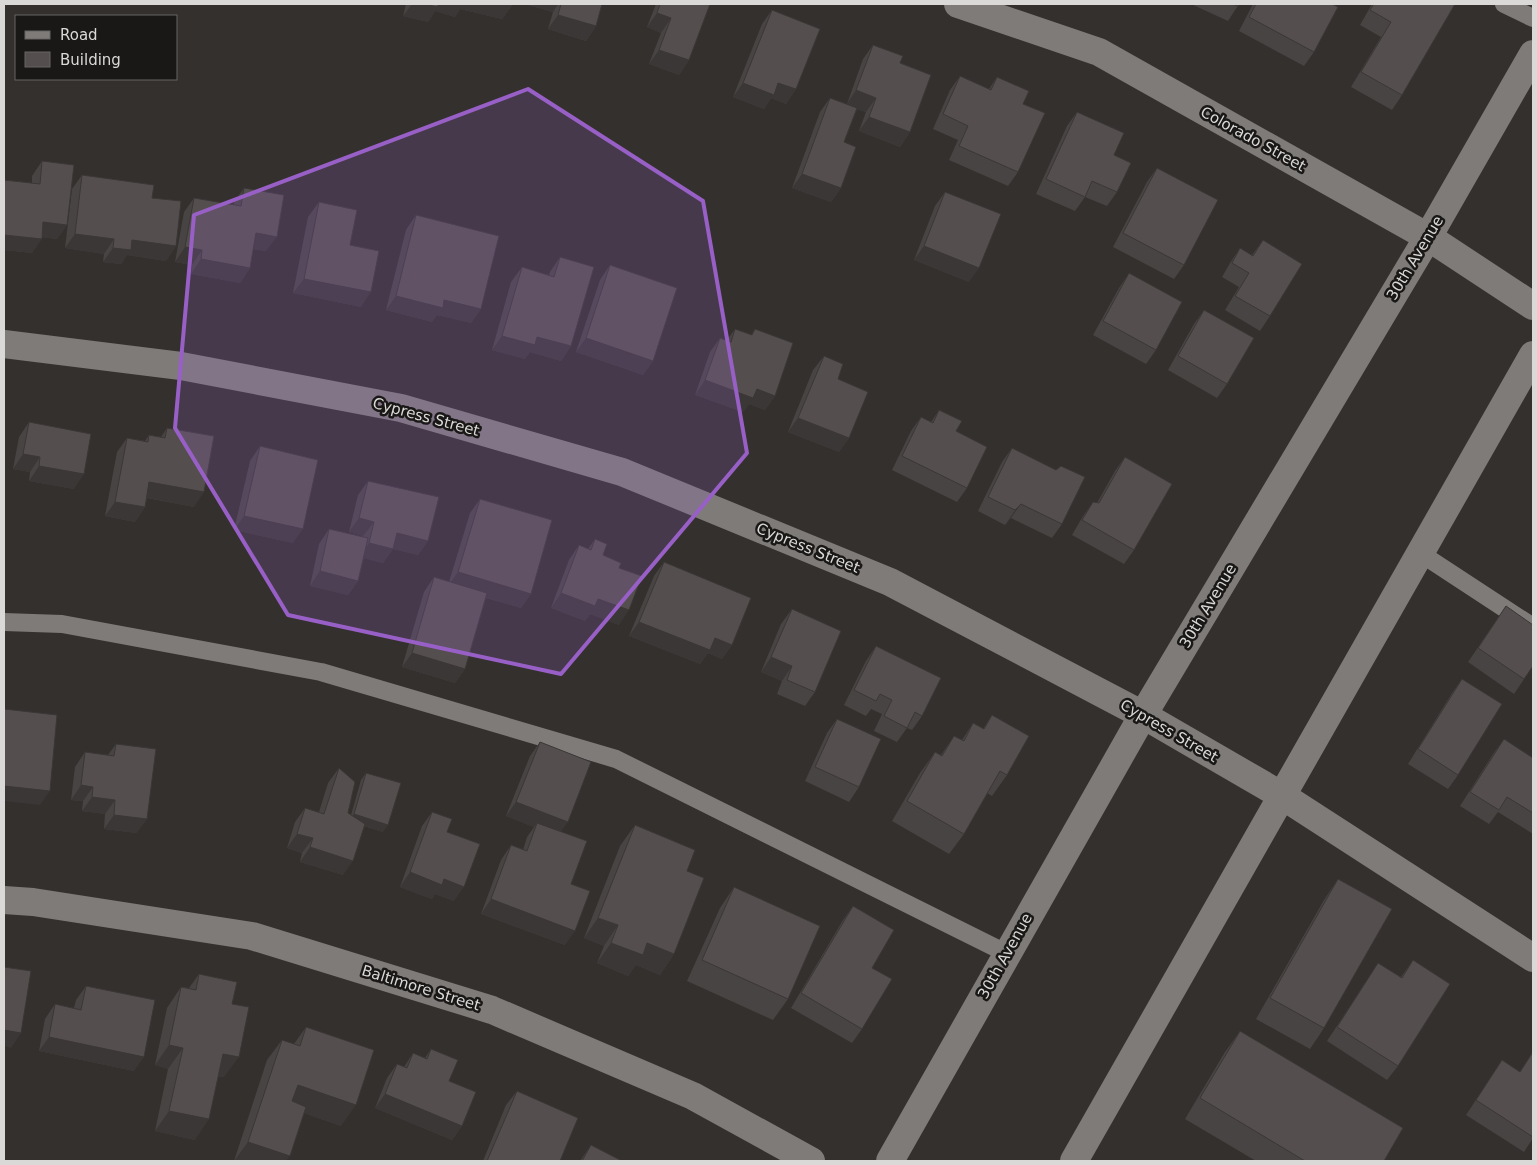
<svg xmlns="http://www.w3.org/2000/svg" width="1537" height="1165" font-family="'DejaVu Sans',sans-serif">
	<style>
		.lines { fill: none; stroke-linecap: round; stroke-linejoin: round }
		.service { stroke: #7f7b78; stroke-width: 18 }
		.minor { stroke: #7f7b78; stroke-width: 28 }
		.tertiary { stroke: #7f7b78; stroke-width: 28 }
		.wall { fill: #484443 }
		.shaded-wall { fill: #3b3737 }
		.building { fill: #544f4e; stroke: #3b3737 }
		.marked { fill: #9860c6; fill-opacity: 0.2; stroke: #9860c6; stroke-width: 4; stroke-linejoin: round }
		.labels { text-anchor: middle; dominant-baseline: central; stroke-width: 5; stroke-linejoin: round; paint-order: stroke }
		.street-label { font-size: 15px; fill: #dbd9d7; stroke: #1a1817 }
	</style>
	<rect width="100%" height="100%" fill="#33302d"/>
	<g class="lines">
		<path class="service" d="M1504 4 1533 18
			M1420 553 1533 627
			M4 622 62 624 321 672 616 759 1006 953"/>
		<path class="minor" d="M958 4 1099 52 1428 237 1533 306
			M4 344 181 366 401 408 622 472 890 582 1143 715 1281 795 1533 958
			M4 900 33 902 252 936 492 1010 693 1096 811 1161"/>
		<path class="tertiary" d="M890 1161 1143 715 1428 237 1533 54
			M1074 1161 1533 355"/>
	</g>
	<path class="wall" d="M406 4H513L502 19 460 9 455 17 435 11 428 22 403 16Z
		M525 4H602L596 26 586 41 548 29 553 12Z
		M656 4H710L689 60 679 75 649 64 661 33 647 27Z
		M1191 4H1239L1228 21Z
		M1253 4H1332L1314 52 1304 66 1239 31Z
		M1372 4H1455L1402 95 1392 110 1351 87 1381 37 1360 25Z
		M772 10 796 89 786 104 771 98 764 109 733 97 762 24Z
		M873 45 900 63 910 132 900 147 859 131 866 112 857 109 844 142 841 188 831 202 792 188 820 112 830 98 847 104 863 59Z
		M960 76 989 89 997 77 1023 104 1018 172 1008 186 949 160 958 140 933 129 950 90Z
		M1077 112 1114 155 1117 192 1107 206 1085 197 1075 211 1036 194 1067 126Z
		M42 161 67 225 57 239 42 237 32 253 4 250V180L32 183V176Z
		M1157 168 1184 265 1174 279 1113 247 1147 182Z
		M82 175 152 198 176 246 166 261 127 255 121 264 103 262 104 254 65 248 72 189Z
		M244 188 266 251 253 249 250 268 240 283 191 274 192 265 175 262 184 212 194 198 234 205V202Z
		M945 192 969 282 914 260 935 206Z
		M319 202 350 245 361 307 293 293 308 217Z
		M416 215 481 309 471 323 437 315 432 322 386 310 406 230Z
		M1263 240 1270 316 1260 331 1225 310 1239 287 1222 277 1230 263 1240 248 1252 255Z
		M560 257 571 346 561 361 530 352 525 359 492 350 511 282 522 267 549 275 550 272Z
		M610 265 653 361 643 375 576 352 600 280Z
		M1129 273 1156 350 1146 364 1093 335 1119 288Z
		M1204 310 1227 384 1217 398 1168 370 1194 324Z
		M735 329 751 335 755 329 775 396 765 410 749 404 743 412 695 395 710 352 720 338 727 340Z
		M824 356 838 379 849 438 839 452 788 432 813 370Z
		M939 410 967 488 957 502 892 470 911 431 921 417 931 422Z
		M29 422 74 489 29 481 30 472 13 469 19 437Z
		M167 428 194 507 147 498 145 507 135 522 105 516 117 452 127 438 145 441 149 435 161 437Z
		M260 446 293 543 234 530 250 461Z
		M1012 448 1062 524 1052 538 1011 518 1005 525 978 511 1002 462Z
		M1125 457 1134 550 1124 564 1072 535 1083 516 1093 502 1097 503 1115 471Z
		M368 481 428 541 418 555 393 549 383 563 364 558 358 581 348 595 310 586 319 544 329 529 363 537V536L349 532 358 495Z
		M480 499 531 594 521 608 486 598 465 669 455 683 402 667 424 592 434 577 449 582 470 513Z
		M595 539 603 555 619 568V625L590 614 585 621 551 608 569 560 579 545 588 549Z
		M664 562 732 645 722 659 708 653 700 664 629 636 654 576Z
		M1506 606 1533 666 1514 694 1468 662Z
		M792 609 815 692 805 706 777 694 782 681 761 672 781 624Z
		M876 646 922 716 912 730 907 728 897 742 874 731 882 714 871 709 866 716 844 705 866 661Z
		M1462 679 1458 775 1448 789 1408 764 1452 693Z
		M992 715 1007 775 992 796 987 793 964 834 949 854 892 821 920 773 935 752 941 755 954 736 962 740 973 723 983 729Z
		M837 719 859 787 849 802 805 781 827 733Z
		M1504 739 1533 758V834L1498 812 1489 824 1460 806 1493 754Z
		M540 742 561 832 571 884 565 945 481 914 501 860 511 845 523 850 527 837 534 827 506 816 530 756Z
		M116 744 137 833 104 829 105 814 82 811 83 801 71 800 75 767 85 752 108 755Z
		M339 768 348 813 351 815 361 780 366 773 383 832 364 826 343 875 300 862 302 853 287 848 295 822 305 808 319 812 328 783Z
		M432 812 447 832 454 901 435 894 432 899 400 887 422 826Z
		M635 825 687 871 674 954 660 975 636 965 628 976 597 963 604 946 584 938 620 846Z
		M1338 879 1324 1028 1310 1049 1256 1019 1324 900Z
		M734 887 788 999 773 1020 687 981 720 908Z
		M853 906 872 968 862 1029 852 1043 791 1008 843 920Z
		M1413 960 1398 1066 1387 1080 1327 1041 1378 963 1401 977Z
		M199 974 232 1004 224 1077 218 1076 195 1140 155 1131 168 1069 155 1065 167 1008 181 987 189 988Z
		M86 986 134 1071 39 1051 45 1019 55 1004 74 1008 76 1000Z
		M306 1027 341 1126 304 1113 286 1161H234L267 1060 282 1040 294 1044Z
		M1240 1031 1384 1161H1256L1185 1119 1225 1052Z
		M431 1049 449 1081 462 1126 452 1140 375 1108 387 1078 397 1064 404 1067 413 1053 425 1058Z
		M1533 1051V1138L1524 1152 1466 1115 1502 1060 1520 1072Z
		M517 1091 560 1161H483L506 1105Z
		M591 1145 622 1161H580Z"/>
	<path class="shaded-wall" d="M412 4H508L512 5 502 19 460 9 455 17 435 11 428 22 403 16Z
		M525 4H558L553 12Z
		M657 13 671 18 661 33 647 27Z
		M558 15 596 26 586 41 548 29Z
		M659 50 689 60 679 75 649 64Z
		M743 83H778L796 89 786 104 771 98 764 109 733 97Z
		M856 90 876 98 866 112 846 105Z
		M869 117 910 132 900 147 859 131Z
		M802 174 841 188 831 202 792 188Z
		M43 222 67 225 57 239 33 236Z
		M256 233 277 237 266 251 246 248Z
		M75 234 114 239 104 254 65 248Z
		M4 235 42 239 32 253 4 250Z
		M132 240 176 246 166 261 127 255 121 264 103 262 113 248Z
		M924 246 979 268 969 282 914 260Z
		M185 247 202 250 192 265 175 262Z
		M201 259 250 268 240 283 191 274Z
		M304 279 371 292 361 307 293 293Z
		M396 296 444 300 481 309 471 323 437 315 432 322 386 310Z
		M502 336 537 337 571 346 561 361 530 352 525 359 492 350Z
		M586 338 653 361 643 375 576 352Z
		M705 380 757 389 775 396 765 410 749 404 743 412 695 395Z
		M798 418 849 438 839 452 788 432Z
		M23 454 40 457 30 472 13 469Z
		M39 466 84 474 74 489 29 481Z
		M149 482 204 492 194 507 139 496Z
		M115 502 145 507 135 522 105 516Z
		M1021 504 1011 518 1005 525 1015 510Z
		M244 516 303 529 293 543 234 530Z
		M359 518 374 522 363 536 349 532Z
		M397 533 428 541 418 555 393 549 383 563 359 557 369 543Z
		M320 571 358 581 348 595 310 586Z
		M458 572 531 594 521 608 448 586Z
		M561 593 598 599 629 610 619 625 590 614 585 621 551 608Z
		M639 622 715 638 732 645 722 659 708 653 700 664 629 636Z
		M412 653 465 669 455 683 402 667Z
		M771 657 792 666 782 681 761 672Z
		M81 785 93 787 83 801 71 800Z
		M4 786 50 791 40 805 4 801Z
		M92 797 115 800 105 814 82 811Z
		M516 802 568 822 558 836 537 823 534 827 506 816Z
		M354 814 388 825 383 832 349 821Z
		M114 815 147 819 137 833 104 829Z
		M297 834 313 838 302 853 287 848Z
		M310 847 353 861 343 875 300 862Z
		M410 872 444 879 464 887 454 901 435 894 432 899 400 887Z
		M491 899 575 931 565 945 481 914Z
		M598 918 618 925 604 946 584 938Z
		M611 943H647L674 954 660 975 636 965 628 976 597 963Z
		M4 1030 21 1033 11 1048 4 1046Z
		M49 1037 144 1057 134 1071 39 1051Z
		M169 1045 183 1048 168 1069 155 1065Z
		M223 1054 239 1057 224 1077 209 1074Z
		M298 1085 356 1105 341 1126 283 1106Z
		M385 1094 462 1126 452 1140 375 1108Z
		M169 1111 209 1119 195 1140 155 1131Z
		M248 1142 290 1156 286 1161H234Z"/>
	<path class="building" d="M424 4H438V7Z
		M561 4H602L596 26 558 15Z
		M660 4H710L689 60 659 50 671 18 657 13Z
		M1232 4H1239L1238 6Z
		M1256 4H1332L1338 7 1314 52 1249 17Z
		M1374 4H1455L1402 95 1361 72 1391 22 1370 10Z
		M772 10 820 29 796 89 778 83 774 95 743 83Z
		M873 45 903 56 900 63 931 75 910 132 869 117 876 98 856 90Z
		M960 76 991 90 997 77 1029 91 1023 104 1045 113 1018 172 959 146 968 126 943 114Z
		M830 98 857 108 844 142 856 147 841 188 802 174Z
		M1077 112 1124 133 1114 155 1131 163 1117 192 1092 181 1085 197 1046 179Z
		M42 161 74 165 67 225 43 222 42 239 4 235V180L40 184Z
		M1157 168 1218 200 1184 265 1123 233Z
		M82 175 154 185 152 198 181 201 176 246 132 240 131 250 113 248 114 239 75 234Z
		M244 188 284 195 277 237 256 233 250 268 201 259 202 250 185 247 194 198 241 206Z
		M945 192 1001 214 979 268 924 246Z
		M319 202 357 210 350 245 379 251 371 292 304 279Z
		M416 215 499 236 481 309 444 300 443 308 396 296Z
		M1263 240 1302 264 1270 316 1235 296 1249 273 1232 263 1240 248 1253 256Z
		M560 257 594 267 571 346 537 337 535 345 502 336 522 267 554 277Z
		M610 265 677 288 653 361 586 338Z
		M1129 273 1182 302 1156 350 1103 321Z
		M1204 310 1254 338 1227 384 1178 356Z
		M735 329 752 335 755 329 793 343 775 396 757 389 753 398 705 380 720 338 731 342Z
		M824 356 843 364 838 379 868 392 849 438 798 418Z
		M939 410 962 421 956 431 987 447 967 488 902 456 921 417 933 423Z
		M29 422 91 434 84 474 39 466 40 457 23 454Z
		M167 428 214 436 204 492 149 482 145 507 115 502 127 438 148 442 149 435 165 438Z
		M260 446 318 460 303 529 244 516Z
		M1012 448 1056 470 1061 466 1085 477 1062 524 1021 504 1015 510 988 497Z
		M1125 457 1172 484 1134 550 1082 520 1093 502 1099 503Z
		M368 481 439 497 428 541 397 533 393 549 369 543 374 522 359 518Z
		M480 499 552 520 531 594 458 572Z
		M329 529 368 538 358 581 320 571Z
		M595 539 607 544 603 555 621 563 619 568 642 576 629 610 598 599 595 606 561 593 579 545 591 550Z
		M664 562 751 598 732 645 715 638 710 650 639 622Z
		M434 577 487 593 465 669 412 653Z
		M1506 606 1533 625V666L1524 679 1478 648Z
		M792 609 841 631 815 692 787 680 792 666 771 657Z
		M876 646 941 678 922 716 915 712 907 728 884 716 892 700 880 694 876 701 854 690Z
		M1462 679 1502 704 1458 775 1418 749Z
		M4 709 57 715 50 791 4 786Z
		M992 715 1029 736 1007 775 1000 771 964 834 907 801 935 752 942 756 954 736 964 741 973 723 984 729Z
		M837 719 881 739 859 787 815 767Z
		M1504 739 1533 758V813L1507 797 1499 810 1470 792Z
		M540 742 591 762 568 822 516 802Z
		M116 744 156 749 147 819 114 815 115 800 92 797 93 787 81 785 85 752 114 756Z
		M339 768 355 782 348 813 365 824 353 861 310 847 313 838 297 834 305 808 324 814Z
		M366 773 401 783 388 825 354 814Z
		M432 812 452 819 447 832 480 844 464 887 444 879 442 885 410 872Z
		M537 823 587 841 571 884 590 891 575 931 491 899 511 845 527 851Z
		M635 825 695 850 687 871 704 878 674 954 647 943 643 955 611 943 618 925 598 918Z
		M1338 879 1392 909 1324 1028 1270 998Z
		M734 887 820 926 788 999 702 960Z
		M853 906 894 930 872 968 892 979 862 1029 801 993Z
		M1413 960 1450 984 1398 1066 1337 1027 1378 963 1402 978Z
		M4 967 31 971 21 1033 4 1030Z
		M199 974 237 982 232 1004 249 1007 239 1057 223 1054 209 1119 169 1111 183 1048 169 1045 181 987 196 990Z
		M86 986 155 1000 144 1057 49 1037 55 1004 81 1010Z
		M306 1027 374 1050 356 1105 298 1085 292 1101 306 1107 290 1156 248 1142 282 1040 300 1046Z
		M1240 1031 1403 1128 1384 1161H1305L1200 1098Z
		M431 1049 458 1060 449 1081 476 1092 462 1126 385 1094 397 1064 407 1068 413 1053 427 1059Z
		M1533 1052V1137L1476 1100 1502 1060 1520 1072Z
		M517 1091 578 1118 560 1161H487Z
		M591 1145 622 1161H582Z"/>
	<path class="marked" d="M528 89 703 201 747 453 561 674 288 615 175 428 194 215Z"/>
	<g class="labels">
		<g class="street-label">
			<text transform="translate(1253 139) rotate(29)">Colorado Street</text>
			<text transform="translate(1415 258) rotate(-59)">30th Avenue</text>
			<text transform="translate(426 417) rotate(15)">Cypress Street</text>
			<text transform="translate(808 548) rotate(22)">Cypress Street</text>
			<text transform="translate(1208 606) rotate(-59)">30th Avenue</text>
			<text transform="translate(1169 731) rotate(30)">Cypress Street</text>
			<text transform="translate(1005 956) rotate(-61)">30th Avenue</text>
			<text transform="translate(421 988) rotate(17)">Baltimore Street</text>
		</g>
	</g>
	<rect width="1537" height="1165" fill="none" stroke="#dbd9d7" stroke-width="10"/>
	<rect x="15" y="15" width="162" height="65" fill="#1a1817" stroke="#676564"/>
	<rect x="25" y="31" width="25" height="8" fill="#7f7b78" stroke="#676564"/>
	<text x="60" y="40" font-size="15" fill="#dbd9d7">Road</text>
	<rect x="25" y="52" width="25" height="15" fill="#544f4e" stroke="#676564"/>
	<text x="60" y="65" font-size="15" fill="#dbd9d7">Building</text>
</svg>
